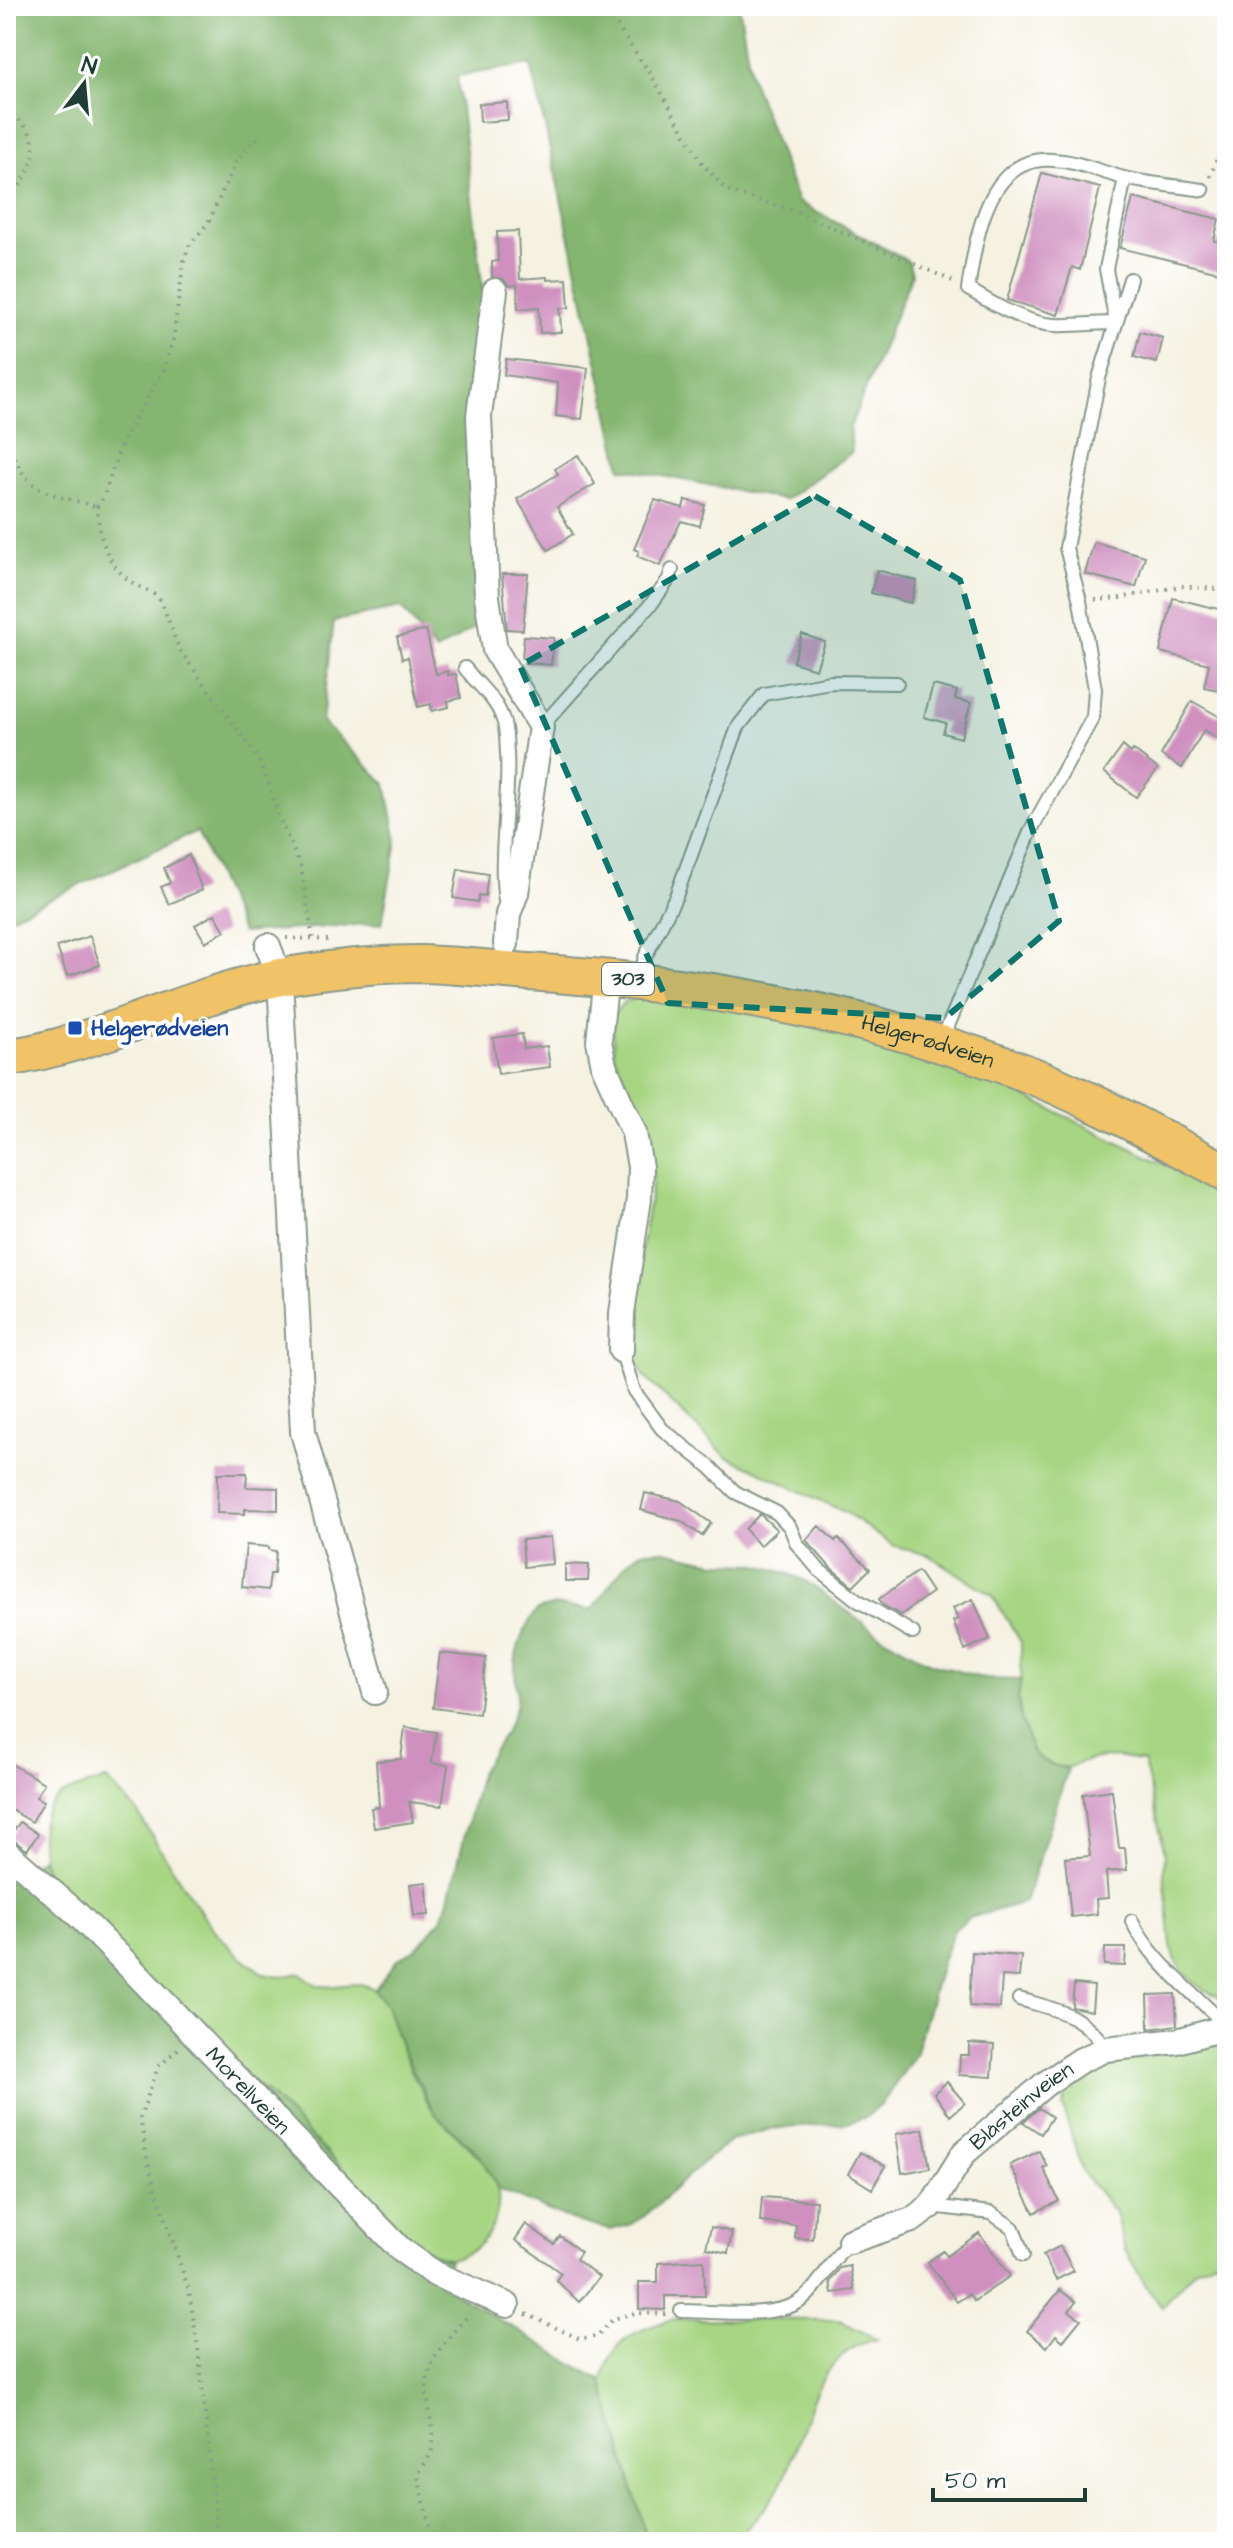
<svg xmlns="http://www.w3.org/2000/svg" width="1233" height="2548" font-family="'Architects Daughter',sans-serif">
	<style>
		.green { fill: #a7d583; stroke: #63895c; stroke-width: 2 }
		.forest { fill: #85b671; stroke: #527a52; stroke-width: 2 }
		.building { fill: #cf90bf }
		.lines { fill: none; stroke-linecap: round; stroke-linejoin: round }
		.service-casing { stroke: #8a988b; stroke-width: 16 }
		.minor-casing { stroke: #8a988b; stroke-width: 28 }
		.primary-casing { stroke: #8a988b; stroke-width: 40 }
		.path { stroke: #8a988b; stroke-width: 4; stroke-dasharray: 2 6; stroke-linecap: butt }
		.service { stroke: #fff; stroke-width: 12 }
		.minor { stroke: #fff; stroke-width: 24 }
		.primary { stroke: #f0c369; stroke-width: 36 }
		.marked { fill: #0f766e; fill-opacity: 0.2; stroke: #0f766e; stroke-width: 6; stroke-dasharray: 16 10; stroke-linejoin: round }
		.transit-dot { fill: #1a4fb4; stroke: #fff; stroke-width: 3 }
		.labels { text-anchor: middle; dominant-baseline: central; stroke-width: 8; stroke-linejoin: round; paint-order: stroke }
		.shield { fill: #fff; stroke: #627771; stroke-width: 2 }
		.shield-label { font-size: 20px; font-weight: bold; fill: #1f3d34 }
		.transit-label { font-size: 22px; font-weight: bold; fill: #164399; stroke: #fff; text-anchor: start }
		.street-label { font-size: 22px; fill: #1f3d34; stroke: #fff }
	</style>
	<rect width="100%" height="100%" fill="#fff"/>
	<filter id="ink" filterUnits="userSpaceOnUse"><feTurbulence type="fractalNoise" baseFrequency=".0125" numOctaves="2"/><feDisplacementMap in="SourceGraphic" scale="16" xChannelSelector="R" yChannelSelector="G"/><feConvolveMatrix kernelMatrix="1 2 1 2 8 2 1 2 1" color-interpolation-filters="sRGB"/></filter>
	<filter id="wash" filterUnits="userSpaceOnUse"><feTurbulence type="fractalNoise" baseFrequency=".006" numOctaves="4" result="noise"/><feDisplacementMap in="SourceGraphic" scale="32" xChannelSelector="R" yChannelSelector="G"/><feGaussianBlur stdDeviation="1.8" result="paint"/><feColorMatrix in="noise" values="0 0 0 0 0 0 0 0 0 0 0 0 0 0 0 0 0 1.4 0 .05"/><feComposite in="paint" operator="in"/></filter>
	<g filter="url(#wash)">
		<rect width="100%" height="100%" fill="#f5f2e2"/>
		<path class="green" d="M641 997 739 1006 911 1054 1004 1086 1227 1195V2000L1202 1989 1188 1978 1177 1963 1171 1946 1164 1872 1165 1853 1144 1762C1132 1760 1118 1756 1106 1757 1068 1760 1076 1780 1033 1754L1021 1718 1018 1698 1021 1680V1642L992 1595 928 1555 892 1545 847 1513 726 1456 645 1377 635 1360 631 1341 632 1304 653 1180 645 1125 614 1055 612 1016 624 1002Z
			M106 1779 136 1810 186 1890 212 1928 233 1950 263 1974 281 1977 300 1973C306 1977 314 1985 321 1986 338 1989 358 1978 375 1990 391 2003 393 2028 400 2045 408 2064 417 2084 427 2101 448 2139 512 2163 496 2216 492 2231 482 2245 467 2253 447 2265 429 2253 412 2240L275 2100 199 2035 49 1878C39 1855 34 1814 59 1797 71 1788 92 1785 106 1779Z
			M1227 2040V2254L1195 2269 1162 2306 1149 2291 1125 2250 1115 2212 1083 2173 1063 2107 1068 2087 1079 2072 1098 2066Z
			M672 2319 839 2320 877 2339C806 2354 809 2436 779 2488 767 2507 749 2525 735 2542H648L644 2530 602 2381C614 2336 631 2334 672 2319Z"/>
		<path class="forest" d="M6 6H739L751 77 798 202 908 261 912 274 850 427 852 452 785 500 621 468 531 64 457 76 484 300 477 626 436 651 401 608 334 621 322 722 386 784 397 841 382 923 242 933 197 831 6 919Z
			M661 1550 717 1563 755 1564 789 1574 806 1581 881 1636 930 1663 985 1679 1021 1680 1018 1699 1021 1718 1033 1754 1049 1764 1068 1769 1025 1902 969 1918 954 1930 941 1964 915 2055 881 2105 866 2117 848 2123 770 2129 732 2140 703 2162 646 2215 629 2225 610 2230 571 2220 498 2189 479 2154 435 2114 400 2045 386 2006 374 1990 397 1960 415 1949 428 1935 440 1921 448 1903 480 1773C492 1750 509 1732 516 1706 519 1693 515 1681 515 1668 515 1648 525 1626 537 1610L555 1605 591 1610C607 1594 621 1561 642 1552 647 1550 656 1551 661 1550Z
			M41 1858 49 1878 199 2035 275 2100 412 2240 427 2252 449 2260 440 2284 602 2381 648 2542H6V1882Z"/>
		<g id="blocks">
			<path class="building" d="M507 102 508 120 480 122 479 104Z
				M1042 173 1100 188 1080 270 1072 267 1058 315 1007 300Z
				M1133 198 1219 219 1214 241 1227 243V274L1120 248Z
				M518 231 520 279 547 277V280L567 279 569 308H560L561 332 540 333 539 307 518 309 517 285 509 286 503 279 492 277V262L498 261 497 232Z
				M1140 332 1163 338 1157 363 1134 357Z
				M506 359 588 368 582 419 556 416 558 383 504 375Z
				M578 455 595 484 557 507 573 534 548 550 517 499 558 474 555 469Z
				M655 500 683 508 685 500 705 505 700 526 681 521 660 566 637 556 639 551 634 549Z
				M1094 542 1145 556 1136 587 1085 574Z
				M877 570 917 581 911 603 871 593Z
				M502 574H528L523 630 507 629Z
				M1173 598 1227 611V692L1204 687 1209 664 1160 652Z
				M426 630 436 674 448 671V675L456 674 461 698 448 701 449 707 432 711 431 704 418 707 408 657 402 659 397 637Z
				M802 634 825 642 816 669 793 662Z
				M524 636 554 638 551 665 525 663V658H522Z
				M933 685 957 691 955 699 971 703 961 738 943 733 946 723 924 717Z
				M1192 701 1227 721 1217 738 1204 730 1182 768 1161 755Z
				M1123 746 1131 753 1133 750 1158 769 1136 797 1104 772Z
				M189 855 202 890 169 904 161 887 170 883 164 868Z
				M458 869 488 874 485 896 479 895 478 902 453 898Z
				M215 914 225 931 205 942 195 925Z
				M90 936 100 965 67 976 57 947Z
				M522 1034 524 1049 547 1046 550 1067 498 1074 493 1038Z
				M218 1473H247L246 1487 278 1488V1510L245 1509V1514L217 1513Z
				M645 1493 680 1501 711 1523 702 1536 681 1521 641 1510Z
				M760 1514 777 1530 760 1546 745 1529Z
				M819 1526 835 1541 838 1538 870 1569 853 1586 831 1568 806 1540Z
				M551 1537 553 1564 524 1567 522 1540Z
				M246 1545 269 1547V1550L276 1551 274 1574H270L268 1590 242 1587Z
				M565 1564 589 1565 588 1581H565Z
				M918 1571 932 1592 901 1615 883 1605 879 1599Z
				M973 1599 990 1639 965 1650 953 1621 958 1619 953 1608Z
				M440 1653 486 1658 479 1714 433 1708Z
				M405 1727 436 1732 432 1763 448 1765 442 1806 409 1802 413 1822 374 1828 371 1808 379 1807 376 1761 401 1759Z
				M6 1761 44 1783 36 1797 44 1801 32 1822 6 1807Z
				M1112 1790 1119 1848H1125L1127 1870 1106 1872 1108 1898 1096 1899 1097 1914 1071 1917 1065 1858 1090 1856 1083 1794Z
				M20 1822 38 1834 27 1850 9 1837Z
				M426 1882 429 1915 414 1916 410 1884Z
				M1105 1948H1126L1125 1966 1104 1965Z
				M972 1952 1021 1956 1019 1977 1002 1976 1000 2008 969 2006Z
				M1074 1984 1094 1986 1092 2011 1072 2007Z
				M1175 1994 1177 2025 1149 2029 1148 1995Z
				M969 2043 994 2045 992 2077 959 2075 960 2055H969Z
				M947 2082 965 2103 950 2116 934 2093Z
				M1039 2108 1052 2117 1041 2134 1023 2122Z
				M923 2129 930 2168 902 2173 896 2134Z
				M1039 2151 1047 2166 1043 2168 1059 2201 1034 2213 1010 2165Z
				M860 2152 885 2166 872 2189 848 2174Z
				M762 2197 816 2201 813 2239 795 2238 796 2225 760 2222Z
				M526 2224 554 2244 560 2236 581 2252 576 2259 599 2277 579 2302 556 2280 561 2273 515 2240Z
				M711 2227 732 2232 728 2253 706 2248Z
				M979 2233 1010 2276 974 2301 969 2294 957 2302 928 2262 943 2251 947 2256Z
				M1060 2246 1074 2271 1056 2280 1043 2255Z
				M704 2260 705 2296H665V2310L639 2309V2282H658V2263Z
				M850 2266 854 2290 832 2293 830 2282 840 2268Z
				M1060 2290 1076 2302 1069 2311 1081 2319 1063 2341 1056 2335 1047 2347 1027 2331Z"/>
		</g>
	</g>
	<g filter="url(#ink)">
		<use href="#blocks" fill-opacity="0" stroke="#8a988b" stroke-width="2"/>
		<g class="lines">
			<g class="service-casing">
				<path id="service" d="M1125 178 1106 269 1116 323C1096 323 1074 326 1054 325 1023 323 994 304 968 289 976 240 986 155 1053 160 1078 161 1100 172 1124 178 1150 184 1177 186 1203 190
					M465 668C477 684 495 698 502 717 507 728 506 741 507 753 510 801 497 863 506 907
					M541 727 652 603 669 579 672 570
					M640 977 645 957 676 896 738 727 764 694 830 682 897 683
					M942 1040 1032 828 1093 717 1095 689 1080 601 1066 548 1099 378 1130 279
					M621 1350 634 1391 662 1429 710 1467 735 1492 777 1513 790 1527 797 1544 819 1570 857 1600 913 1633
					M1132 1921C1151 1962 1196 1994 1227 2027
					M1019 1999C1057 2010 1084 2014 1106 2049
					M931 2206 991 2213 1013 2228 1023 2255
					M681 2311C713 2311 778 2320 803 2299 820 2286 832 2258 850 2241"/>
			</g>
			<g class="minor-casing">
				<g id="minor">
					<path d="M495 291 479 416 487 597 495 650 541 727 516 893 508 914 506 944"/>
					<path d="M268 946 280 978 303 1432 375 1692"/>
					<path d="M606 977 599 1041 604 1066 634 1133 640 1167 639 1199 622 1313 621 1350"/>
					<path id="s1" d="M6 1852 74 1911 125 1962 400 2249 435 2274 507 2305"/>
					<path id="s2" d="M850 2241 912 2220 931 2206 964 2153 1045 2084 1081 2060 1106 2049 1177 2041 1227 2027"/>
				</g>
			</g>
			<g class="primary-casing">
				<g id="primary">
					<path id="s3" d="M6 1058C101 1044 187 995 281 977 327 969 375 964 421 964 457 965 493 969 529 972 695 983 858 1011 1015 1069 1088 1096 1158 1137 1227 1173"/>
				</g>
			</g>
			<path class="path" d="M603 6 650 73 702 163 723 187 733 193 795 211 955 282
				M6 110C51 138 34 170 6 203
				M258 138 238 158 208 223 189 246 184 260 173 340 164 370 122 442 104 496 97 507C99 537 107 568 135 584 145 590 154 592 161 601L179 649 255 754 269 784 279 818 301 867 313 940
				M1210 177 1227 132
				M6 435C24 494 42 491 97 507
				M1095 600 1120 598 1181 586 1227 590
				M286 938 329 940
				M178 2049 158 2067 140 2118 149 2169 189 2291 198 2347 216 2515 214 2542
				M526 2314 580 2339 597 2336 613 2319 635 2313 667 2314
				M433 2542 418 2476C422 2464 433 2456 433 2443 434 2426 428 2410 427 2393 424 2360 450 2337 470 2313"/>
			<use href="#service" class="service"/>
			<use href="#minor" class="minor"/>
			<use href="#primary" class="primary"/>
		</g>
	</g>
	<path class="marked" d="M815 496 960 580 1059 921 945 1018 668 1003 520 666Z"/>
	<rect class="transit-dot" x="67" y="1020" width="16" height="16" rx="4"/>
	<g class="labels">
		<rect class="shield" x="602" y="963" width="52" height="32" rx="6"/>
		<g class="shield-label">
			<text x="628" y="979">303</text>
		</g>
		<g class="transit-label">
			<text x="91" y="1028">Helgerødveien</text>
		</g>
		<g class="street-label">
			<text stroke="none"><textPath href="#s3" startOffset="942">Helgerødveien</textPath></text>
			<text stroke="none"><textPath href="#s1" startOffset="340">Morellveien</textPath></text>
			<text stroke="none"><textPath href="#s2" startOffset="226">Blåsteinveien</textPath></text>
		</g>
	</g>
	<rect width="1233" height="2548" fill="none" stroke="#fff" stroke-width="32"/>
	<g transform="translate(84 84) rotate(16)" stroke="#ffffff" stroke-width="6" paint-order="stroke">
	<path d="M0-6L14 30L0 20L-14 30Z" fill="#1f3d34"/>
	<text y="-12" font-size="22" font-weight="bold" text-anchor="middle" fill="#1f3d34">N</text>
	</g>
	<path d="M933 2488v12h152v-12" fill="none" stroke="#1f3d34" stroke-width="4"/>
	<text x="945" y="2488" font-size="24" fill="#1f3d34" stroke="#ffffff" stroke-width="6" paint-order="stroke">50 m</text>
</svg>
